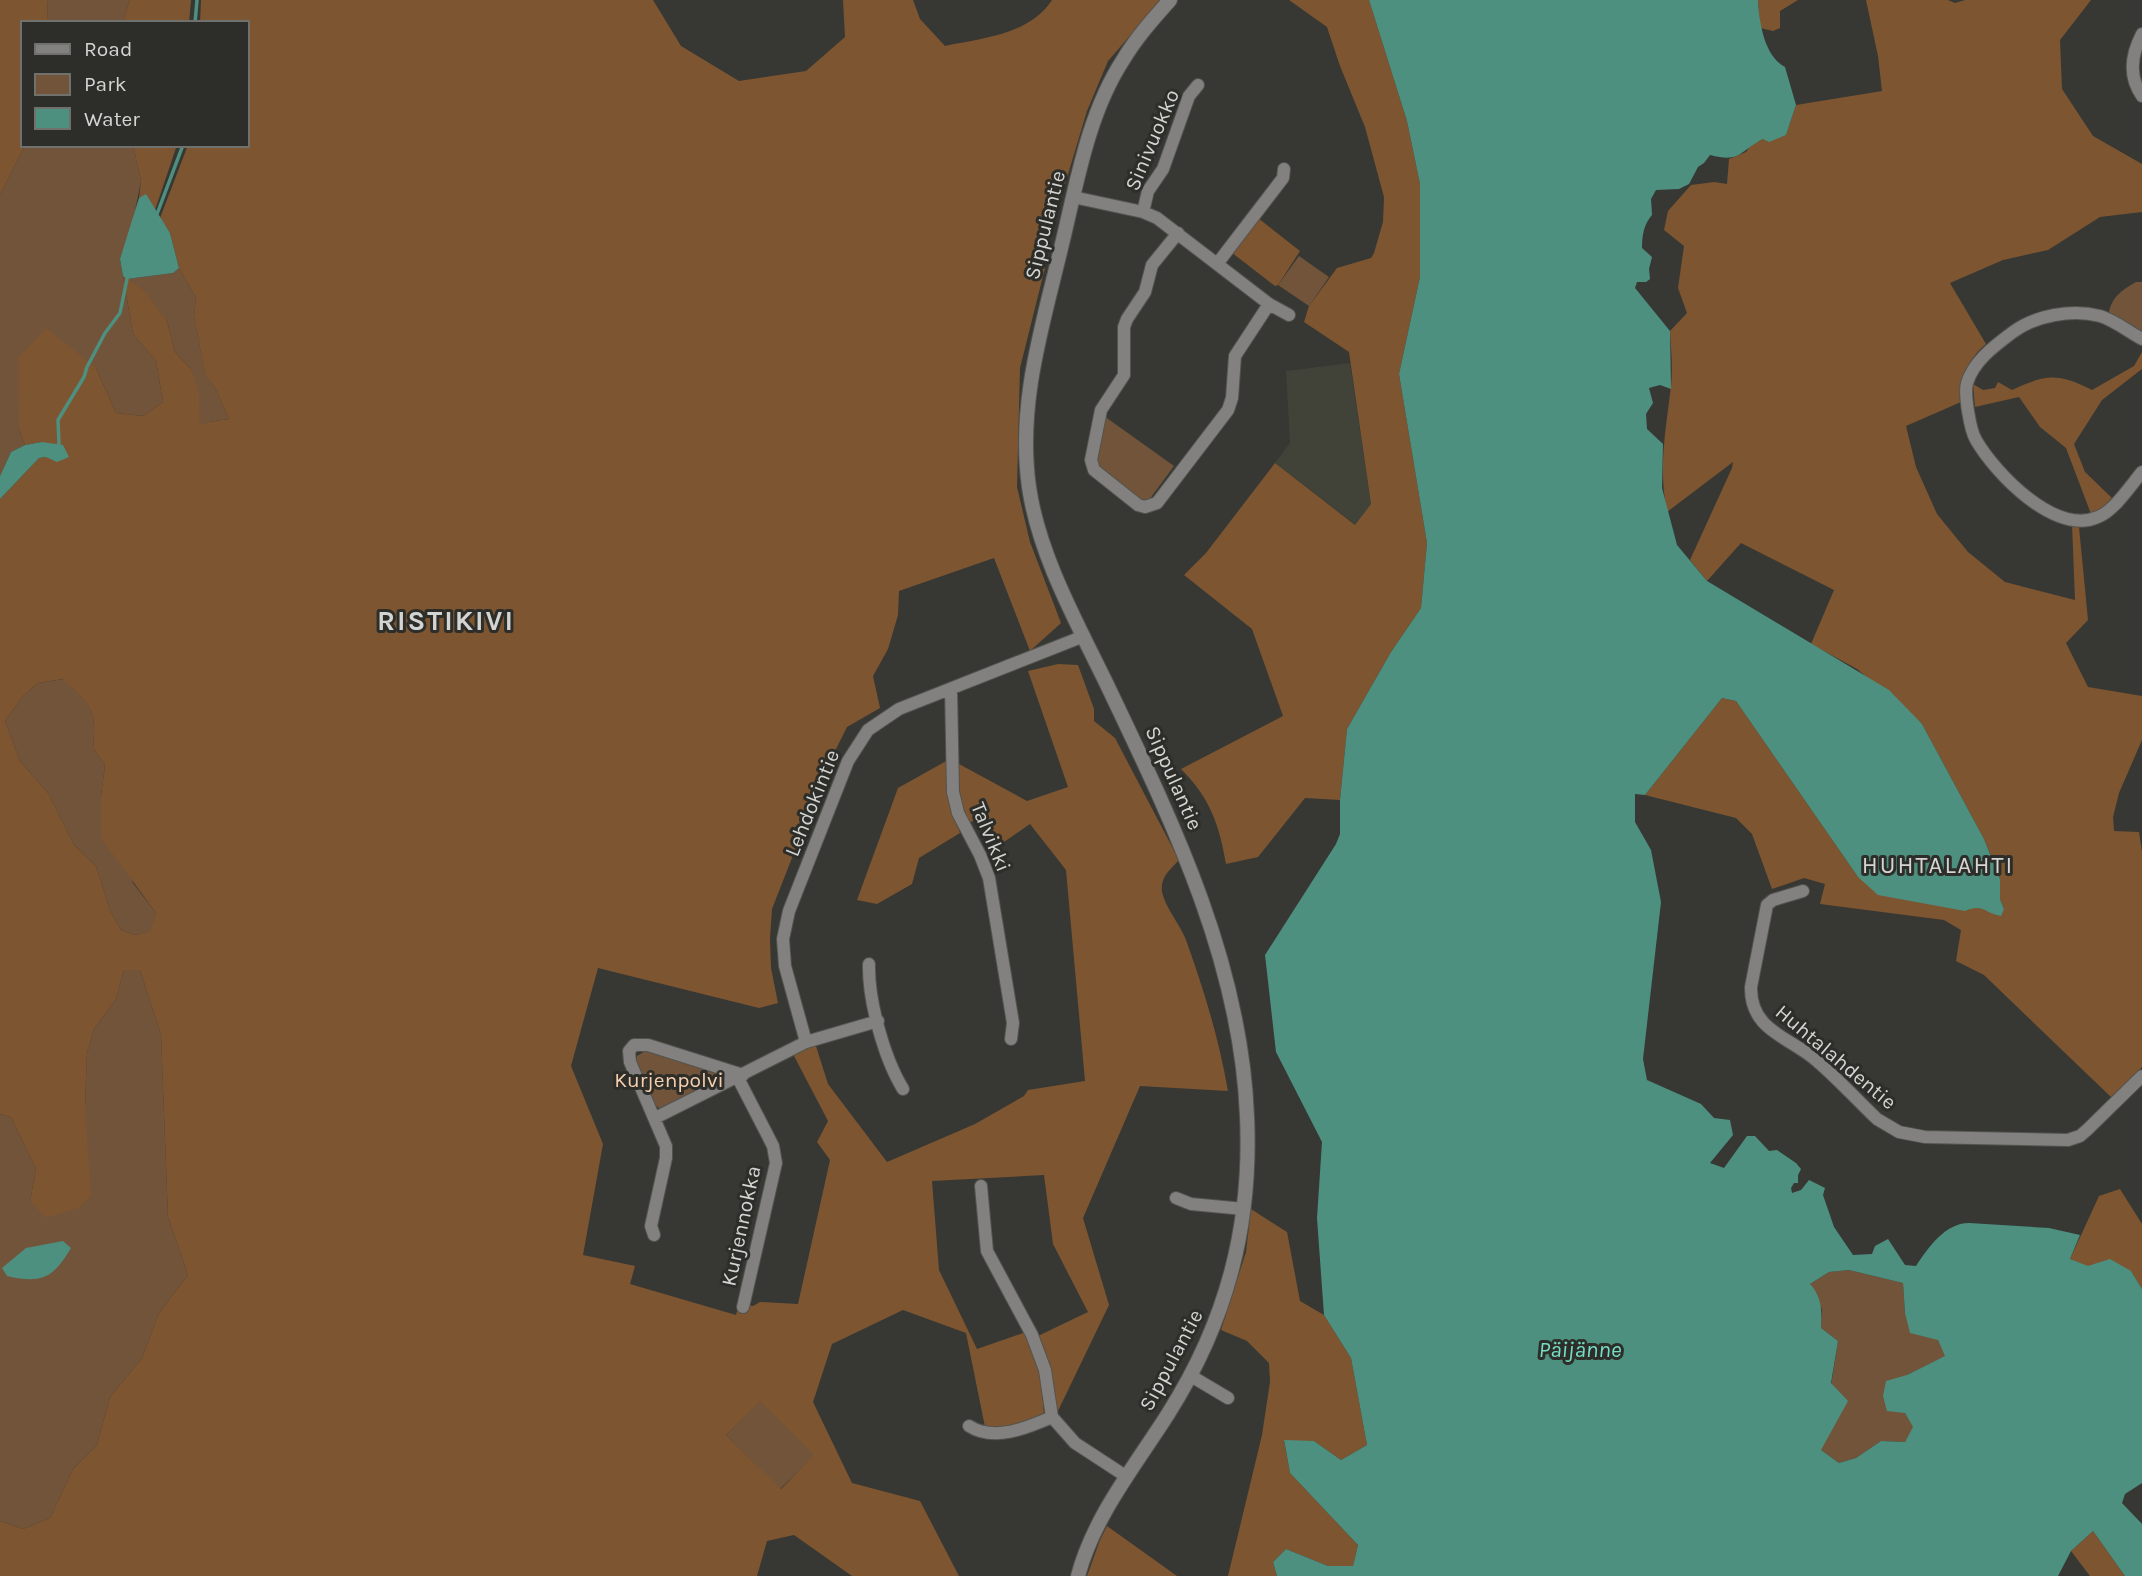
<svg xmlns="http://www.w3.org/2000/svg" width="2142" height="1576" font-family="Karla,sans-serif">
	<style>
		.built { fill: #414338 }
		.green { fill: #72543a }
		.forest { fill: #7d5531; fill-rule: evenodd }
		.water { fill: #4d9080; fill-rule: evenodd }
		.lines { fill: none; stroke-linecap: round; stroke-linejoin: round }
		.stream { stroke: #4d9080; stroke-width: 3.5 }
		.minor-casing { stroke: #535450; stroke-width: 14 }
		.tertiary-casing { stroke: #535450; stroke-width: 16 }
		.minor { stroke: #82817f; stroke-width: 12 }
		.tertiary { stroke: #82817f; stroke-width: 14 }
		.labels { text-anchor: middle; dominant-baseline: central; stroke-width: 6; stroke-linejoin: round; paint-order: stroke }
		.street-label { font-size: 21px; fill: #d4d5d2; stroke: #2d2e29 }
		.park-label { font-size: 21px; fill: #f7cfae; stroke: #2d2e29 }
		.water-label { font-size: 23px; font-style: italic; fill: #75ddc4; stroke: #2d2e29 }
		.quarter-label { font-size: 24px; letter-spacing: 2px; fill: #d4d5d2; stroke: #2d2e29 }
		.district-label { font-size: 28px; font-weight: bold; letter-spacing: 2px; fill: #d4d5d2; stroke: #2d2e29 }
	</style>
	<rect width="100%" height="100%" fill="#373833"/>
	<path class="built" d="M1350 363 1371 504 1356 525 1275 463 1290 443 1286 371Z"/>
	<path class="green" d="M47 0H130L122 23H48Z
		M25 145H133L141 181 133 221 120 259 133 334 156 361 163 402 143 416 116 413 96 368 19 429 25 445 11 452 0 476V195Z
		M1299 256 1329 277 1309 306 1278 285Z
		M179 268 196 298 194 316 205 372 216 390 229 419 208 422 200 426 191 369 175 352 167 321 127 279 173 273Z
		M2136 282H2142V331L2111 315 2109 311C2113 296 2122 290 2136 282Z
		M1104 416 1174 466 1149 500 1140 499 1098 465 1096 460Z
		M64 679C91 706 97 707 93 748L105 765 101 796 133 883 156 913 151 931 135 935 121 930 110 910 96 866 74 845 48 793 20 761 5 721 23 696 38 683Z
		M124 970H140L161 1035 168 1217 188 1275 159 1313 142 1358 110 1397 97 1445 73 1469 50 1518 23 1529 0 1521V1114L11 1117 36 1169 30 1201 85 1106 87 1053 94 1029 116 999Z
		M647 1050 722 1075V1079L661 1109 653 1104 636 1062 637 1056Z
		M1849 1270 1903 1283 1905 1313 1938 1340 1946 1356 1907 1375 1905 1413 1914 1428 1905 1442 1881 1441 1856 1458 1839 1463 1821 1450 1838 1341 1821 1328 1822 1310 1810 1284 1829 1272Z
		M760 1400 815 1455 780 1489 726 1435Z"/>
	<path class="forest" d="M0 0H47L48 23H23V145H25L0 195Z
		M130 0H191L189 23H122Z
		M201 0H653L681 46 739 81 806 71 845 37 843 0H913L920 19 945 46C983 38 1029 35 1052 0H1161L1108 61 1087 111 1060 201 1050 223 1043 252 1045 268 1020 368 1017 487 1030 542 1061 623 1030 651 994 558 899 591 898 615 888 649 873 676 880 708 847 727 829 763 772 909 770 938 771 968 778 1003 759 1008 598 968 571 1066 603 1144 583 1255 635 1266 630 1284 736 1315 739 1304 753 1306 760 1302 798 1304 830 1160 817 1142 828 1121 793 1054 815 1043 828 1084 887 1162 975 1124 1024 1096 1028 1090 1085 1081 1066 870 1030 824 1001 844 982 816 969 823C959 804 959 785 959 764L1027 801 1068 787 1028 671 1058 664 1078 665 1094 709V721L1115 738 1179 860C1170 870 1160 877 1162 892 1166 909 1180 924 1186 940 1204 990 1219 1039 1228 1091L1140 1086 1083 1218 1109 1305 1057 1413 1038 1336 1088 1312 1053 1244 1044 1175 932 1181 939 1270 977 1349 1026 1332 1040 1372 1044 1414 1012 1426 985 1427 966 1333 903 1310 832 1344 813 1402 852 1483 920 1501 959 1576H852L794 1535 767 1541 757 1576H0V1521L23 1529 50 1518 73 1469 97 1445 110 1397 142 1358 159 1313 188 1275 168 1217 161 1035 140 970H124L116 999 94 1029 87 1053 85 1106 91 1196 78 1208 46 1218 30 1201 36 1169 11 1117 0 1114V499L39 458 46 457 42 442 25 445 19 429 18 358 46 328 96 368 116 413 143 416 163 402 156 361 133 334 123 276 143 290 167 321 175 352 191 369 199 393 200 425 208 422 229 419 216 390 205 373 194 316 196 298 179 268 170 233 160 218 188 145H247V23H200ZM63 679C91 706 97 707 93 748L105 765 101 796V838L156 913 150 931 135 935 121 930 110 910 96 866 74 845 48 793 20 761 5 721 23 696 38 683ZM760 1401 814 1455 781 1489 726 1435Z
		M1289 0H1369L1407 121 1420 184V277L1399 374 1427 543 1421 608 1391 652 1347 729 1340 800 1305 798 1258 857 1226 864C1219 824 1210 798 1181 769L1283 716 1252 629 1184 575 1206 553 1275 463 1355 525 1371 504 1349 352 1304 322 1309 306 1337 268 1371 258 1374 253 1383 222 1384 197 1365 127 1340 66 1327 27Z
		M1758 0H1798L1780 11V28L1773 31 1760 28Z
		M1866 0H1948L1955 3 1965 0H2091L2060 40 2062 89 2093 136 2142 164V212L2100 217 2048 250 2003 260 1950 283 1986 344C1967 360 1961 378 1961 402L1906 426 1916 467 1937 514 1968 552 2005 582 2075 600 2072 524 2079 527 2088 620 2066 643 2088 687 2142 696V740L2119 793 2113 817 2114 831 2139 832 2142 852V1067L2112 1098 1984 975 1956 961 1961 930 1944 920 1820 904 1825 884 1804 878 1772 889 1752 834 1736 818 1645 795 1722 698 1736 701 1858 877 1974 907 2004 909 2000 899V879L1984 839 1922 724 1857 669 1811 644 1834 590 1741 543 1707 581 1690 560 1732 468 1733 462 1667 512C1658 468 1666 429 1671 386 1673 368 1671 349 1670 331L1687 313 1678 288 1684 246 1664 230 1668 211 1691 185 1714 182 1727 184 1729 159 1746 152 1750 146 1763 139 1786 135 1796 105 1882 91 1878 56Z
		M133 145H177L155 210 146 195 139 198 141 181Z
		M1258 218 1300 251 1278 285 1275 286 1231 252Z
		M2142 352V369L2102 400 2074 444 2085 472 2112 498 2098 512 2091 514 2066 448 2040 427 2019 397 1975 407 1973 384 1983 390 1995 388 1998 382 2012 390C2046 374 2058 373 2092 390L2134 366Z
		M948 760 953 813 960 833 919 858 912 884 877 904 857 900 898 788Z
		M2120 1189 2142 1224V1289L2131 1271 2088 1267 2070 1259 2099 1196Z
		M1251 1209 1287 1232 1300 1301 1324 1315 1351 1358 1367 1445 1341 1460 1314 1441H1284L1290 1473 1358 1545 1353 1566H1328L1286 1549 1273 1562 1277 1576H1228L1262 1435 1270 1382 1269 1363 1247 1341 1221 1330 1246 1252Z
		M1107 1526 1177 1576H1087L1100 1540Z
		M2093 1531 2125 1576H2090L2071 1551Z"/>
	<path class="water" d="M1369 0H1758C1759 21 1764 56 1785 67L1796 105 1786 135 1769 142 1763 139C1738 152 1741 163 1710 155L1704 163 1698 167 1689 184 1679 189 1656 190 1651 199 1652 215C1644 224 1642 235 1642 248L1652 257 1649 269 1650 279 1646 282H1637L1635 288 1670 331 1671 389 1660 385 1649 388 1653 403 1646 414 1647 429 1663 444 1662 488 1677 545 1707 581 1889 690 1922 724 1984 839 2000 879V899L2004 909 2001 916C1985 914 1984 903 1965 911L1878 895 1858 877 1736 701 1722 698 1645 795 1635 794V822L1651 850 1661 902 1643 1059 1647 1080 1701 1104 1714 1118 1730 1120 1733 1135 1710 1163 1724 1168 1747 1136H1755L1769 1151 1777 1150 1796 1163 1801 1169 1798 1175V1183H1794L1791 1188 1792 1193 1801 1190 1809 1180 1825 1188 1823 1195 1834 1227 1853 1255 1872 1254 1875 1246 1888 1239 1905 1265 1916 1266C1928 1248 1945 1223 1969 1223L2049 1228 2080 1235 2070 1259 2088 1266 2110 1259 2131 1271 2142 1289V1483L2125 1494 2122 1503 2142 1524V1576H2125L2093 1531 2071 1551 2058 1576H1277L1273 1562 1286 1549 1328 1566H1353L1358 1545 1290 1473 1284 1440 1314 1441 1341 1460 1367 1445 1351 1358 1324 1315 1317 1218 1322 1142 1276 1052 1265 955 1336 844 1340 834V800L1347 729 1391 652 1421 608 1427 543 1399 374 1420 277V184L1407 121ZM1849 1270 1903 1283 1905 1313 1910 1333 1938 1340 1945 1356 1907 1375 1886 1381 1883 1396 1887 1411 1905 1413 1913 1427 1905 1442 1881 1441 1856 1458 1839 1463 1821 1450 1848 1401 1831 1383 1838 1341 1821 1328C1822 1311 1822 1297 1810 1284L1829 1272Z
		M146 194 170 233 179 268 173 273 127 279 123 276 120 259 139 198Z
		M42 442 63 445 69 457 57 462 46 457 39 458 0 499V476L11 452 25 445Z
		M63 1241 71 1248C53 1278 42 1284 7 1276L2 1268 26 1248Z"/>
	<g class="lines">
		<path class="stream" d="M195 23 197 0
			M157 214 183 145
			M59 444 58 420 84 377 87 367 105 333 120 313 127 279"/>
		<g class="minor-casing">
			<path id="minor" d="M2142 34C2131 55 2128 76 2142 96
				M1073 197 1143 212 1157 218 1269 304 1289 315
				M1143 212 1148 191 1163 169 1189 96 1198 85
				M1178 233 1152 265 1145 292 1127 319 1124 327V375L1101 410 1091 460 1094 470 1138 505 1145 507 1157 503 1228 410 1232 398 1235 356 1269 304
				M1217 264 1283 178 1284 169
				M2142 339C2129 332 2114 320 2100 316 2072 309 2036 315 2013 332 1996 345 1974 360 1967 383 1964 394 1970 430 1976 440 1995 473 2055 536 2098 517 2114 511 2131 485 2142 472
				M951 689 953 792 958 813 980 855 989 878 1013 1023 1011 1039
				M1803 891 1773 900 1767 905 1751 987C1750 1031 1790 1037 1817 1061 1838 1079 1857 1100 1877 1119L1899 1132 1925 1137 2068 1140 2080 1136 2088 1129 2142 1076
				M869 964C868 1000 884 1058 903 1089
				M806 1042 785 966 783 939 789 911 848 761 868 730 899 709 1084 636
				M738 1078 773 1146 776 1163 743 1307
				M655 1118 806 1042 878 1021
				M981 1186 987 1251 1032 1335 1045 1370 1052 1417 1075 1443 1127 1477
				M1176 1198 1191 1204 1244 1209
				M654 1235 651 1226 666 1158V1146L630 1062 629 1051 634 1045H648L743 1075
				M1191 1376 1228 1398
				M969 1426C994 1442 1027 1428 1052 1417"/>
		</g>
		<g class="tertiary-casing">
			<path id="tertiary" d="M1078 1576C1094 1516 1135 1466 1168 1414 1227 1321 1252 1225 1247 1116 1241 964 1174 825 1110 691 1079 626 1039 557 1029 487 1017 404 1043 324 1062 244 1077 182 1088 114 1123 60 1136 38 1153 19 1170 0"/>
		</g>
		<use href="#minor" class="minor"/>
		<use href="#tertiary" class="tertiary"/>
	</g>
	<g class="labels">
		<g class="street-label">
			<text transform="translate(1152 140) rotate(-67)">Sinivuokko</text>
			<text transform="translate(1045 225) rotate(-76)">Sippulantie</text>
			<text transform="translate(1174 778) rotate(66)">Sippulantie</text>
			<text transform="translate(812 803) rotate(-68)">Lehdokintie</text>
			<text transform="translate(991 837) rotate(68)">Talvikki</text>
			<text transform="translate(1836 1057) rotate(40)">Huhtalahdentie</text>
			<text transform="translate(741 1226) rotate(-78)">Kurjennokka</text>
			<text transform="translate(1171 1360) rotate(-62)">Sippulantie</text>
		</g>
		<g class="park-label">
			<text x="669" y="1080">Kurjenpolvi</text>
		</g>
		<g class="water-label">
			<text x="1580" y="1349">Päijänne</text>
		</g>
		<g class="quarter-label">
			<text x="1938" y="865">HUHTALAHTI</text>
		</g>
		<g class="district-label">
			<text x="446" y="620">RISTIKIVI</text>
		</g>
	</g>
	<rect x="21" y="21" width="228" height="126" fill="#2d2e29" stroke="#70716d" stroke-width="2"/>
	<rect x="35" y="44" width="35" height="10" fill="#82817f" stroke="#70716d" stroke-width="2"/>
	<text x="84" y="56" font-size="21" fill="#d4d5d2">Road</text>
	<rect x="35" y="74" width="35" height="21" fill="#72543a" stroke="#70716d" stroke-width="2"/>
	<text x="84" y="91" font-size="21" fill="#d4d5d2">Park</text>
	<rect x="35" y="108" width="35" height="21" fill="#4d9080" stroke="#70716d" stroke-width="2"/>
	<text x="84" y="126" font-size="21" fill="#d4d5d2">Water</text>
</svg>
